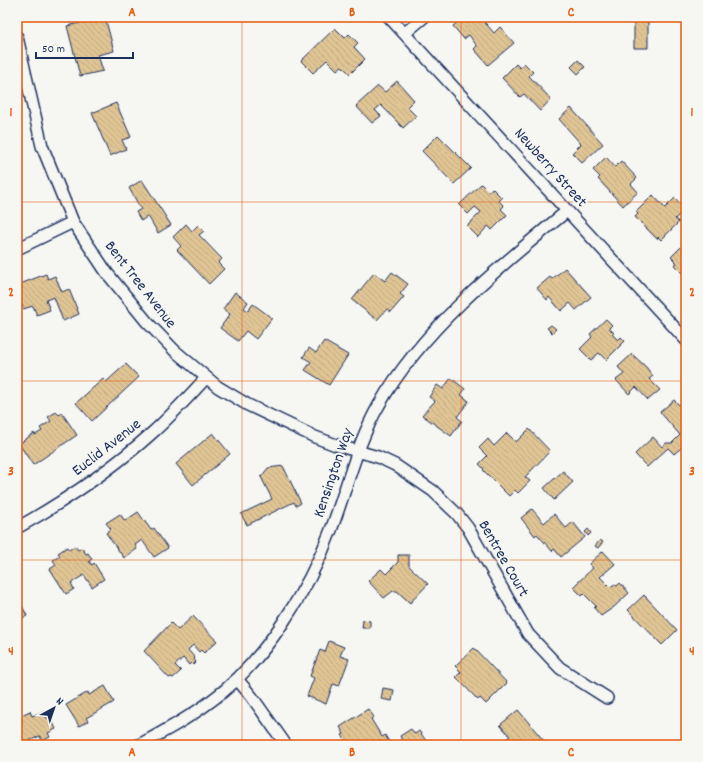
<svg xmlns="http://www.w3.org/2000/svg" width="703" height="762" font-family="Dekko,sans-serif">
	<style>
		.building { fill: url(#building-back-hatch); stroke: #1b2f5e }
		.lines { fill: none; stroke-linecap: round; stroke-linejoin: round }
		.minor-casing { stroke: #1b2f5e; stroke-width: 14 }
		.minor { stroke: #f6f6f2; stroke-width: 11 }
		.grid { fill: none; stroke: #e8590c; stroke-width: 1; stroke-opacity: 0.55 }
		.labels { text-anchor: middle; dominant-baseline: central; stroke-width: 4; stroke-linejoin: round; paint-order: stroke }
		.street-label { font-size: 16px; fill: #1b2f5e; stroke: #f6f6f2 }
		.neatline { fill: none; stroke: #e8590c; stroke-width: 1.5 }
		.grid-label { font-size: 13px; text-anchor: middle; font-weight: bold; fill: #e8590c }
	</style>
	<defs>
		<pattern id="building-back-hatch" width="6" height="6" patternUnits="userSpaceOnUse"><rect width="6" height="6" fill="#e0c494"/><path d="M-1 5l2 2M0 0l6 6M5-1l2 2" fill="none" stroke="#c0a982"/></pattern>
	</defs>
	<rect width="100%" height="100%" fill="#f6f6f2"/>
	<filter id="ink" filterUnits="userSpaceOnUse"><feTurbulence type="fractalNoise" baseFrequency=".025" numOctaves="2"/><feDisplacementMap in="SourceGraphic" scale="8" xChannelSelector="R" yChannelSelector="G"/><feConvolveMatrix kernelMatrix="1 2 1 2 8 2 1 2 1" color-interpolation-filters="sRGB"/></filter>
	<g filter="url(#ink)">
		<path class="building" d="M105 17 114 51 98 55 103 71 80 76 67 26Z
			M463 17H480L494 33 500 27 514 43 488 65 474 49 477 46 469 35 464 39 453 26Z
			M634 19H648V48H634Z
			M335 28 345 38 349 34 358 43 354 47 365 59 350 74 342 66 337 70 327 60 313 73 301 61Z
			M578 60 585 67 578 74 571 67Z
			M524 63 533 72 529 76 551 99 540 111 524 94 520 97 502 78 516 64 520 68Z
			M397 81 414 100 407 107 416 116 403 128 381 105 375 110 381 116 372 123 356 106 378 86 385 92Z
			M116 103 131 137 122 140 126 149 110 156 92 113Z
			M571 108 603 144 582 163 572 153 581 144 559 119Z
			M438 135 471 168 454 184 422 151Z
			M606 157 615 167 621 161 637 178 631 184 638 192 623 206 598 179 600 177 593 170Z
			M142 180 171 225 158 233 148 216 141 221 136 212 141 209 129 188Z
			M481 184 489 192 492 188 502 198 499 201 504 206 501 209 507 215 492 230 488 226 478 237 467 226 481 212 475 207 468 214 459 205Z
			M653 195 665 208 675 198 685 209 675 219 679 222 661 240 658 237 657 239 635 217 638 214 636 212Z
			M186 224 192 231 198 225 204 231 199 235 222 259 218 263 224 269 209 284 177 250 181 246 173 237Z
			M685 243 686 245V277L674 265 677 263 671 257Z
			M565 268 591 297 576 310 570 303 561 311 549 297 547 300 537 288 550 277 552 279Z
			M392 272 408 284 400 294 404 297 391 312 387 309 377 320 352 300 374 273 385 281Z
			M46 274 48 279 55 276 62 292 69 289 79 314 63 321 54 297 46 300 50 310 37 315 33 306 23 309 17 293V291L22 289 20 284Z
			M235 292 248 302 244 308 248 311 253 304 272 318 256 339 246 331 238 341 220 328 230 314 223 309Z
			M606 319 612 325 609 328 614 333 612 334 618 340 621 337 625 341 606 360 599 353 591 360 580 349 592 337 590 334Z
			M551 325 556 329 552 333 547 328Z
			M324 341 348 355 329 385 305 370 311 362 303 357 309 348 316 353Z
			M632 354 646 367 653 376 649 379 660 390 648 400 636 387 629 394 616 380 624 374 618 367Z
			M126 364 139 377 92 421 76 403 103 379 106 382Z
			M451 378 465 389 461 395 469 401 457 417 462 421 451 436 422 415 435 401 429 397 437 385 443 389Z
			M674 400 679 405 681 403 686 408V444L674 454 668 448 647 467 635 454 653 437 662 447 666 443H672L680 435 660 412Z
			M56 412 59 415 62 413 77 435 33 465 19 444 34 433 35 435 42 431 40 428 51 421 48 417Z
			M529 429 550 451 525 477 530 481 518 493 515 490 509 496 483 470 484 469 479 464 487 456 479 448 488 439 494 446 507 433 516 442Z
			M213 433 230 454 193 485 176 464Z
			M283 466 301 503 296 506 294 502 247 525 241 514 272 499 261 477 268 468Z
			M563 471 573 482 554 500 544 488Z
			M532 509 544 523 554 514 566 528 573 522 585 537 561 557 554 549 552 551 537 534 535 536 521 518Z
			M138 512 151 530 154 528 168 548 154 557 142 540 135 545 137 549 124 558 106 533 111 529 106 523 120 514 125 521Z
			M588 529 591 533 588 536 585 532Z
			M600 540 603 542 598 548 595 546Z
			M75 546 78 550 82 548 86 554 88 553 92 559 89 561 92 565 94 563 104 579 92 587 84 575 71 583 74 589 66 594 50 569 56 565 53 560 60 556 58 553 67 547 69 550Z
			M603 551 615 564 600 577 610 587 615 584 617 586 620 583 629 593 614 607 601 616 594 608 596 606 584 594 582 596 573 587 593 568 589 564Z
			M398 555H409V566L428 584 410 603 397 591H393L384 598 368 581 381 569 386 574 398 562Z
			M17 595 27 616 17 620Z
			M644 595 677 630 662 645 628 610Z
			M193 616 217 641 204 653 201 650 199 652 193 645 188 650 195 658 194 659 196 662 193 665 191 663 189 665 183 658 175 665 181 671 173 678 171 677 169 678 144 651 171 623 178 630Z
			M363 620 370 621V628H362Z
			M329 641 344 647 340 656 349 659 339 686 333 684 326 704 307 696 314 678 310 676 320 650 325 652Z
			M474 648 507 683 486 704 480 698 478 700 456 677 461 672 455 666Z
			M105 686 114 702 86 718 88 721 79 726 66 705 88 692 89 695Z
			M383 688 394 690 392 701 381 699Z
			M368 709 374 717 371 719 382 737 385 735 391 745H349L342 735 344 734 340 727Z
			M518 710 545 742 540 745H515L513 742 509 745H505L502 742 510 736 500 725Z
			M30 711 32 716 44 711 47 718 50 717 56 729 48 733 50 737 42 741 40 736 29 741 31 745H17V724L22 722 19 716Z
			M411 729 415 734 419 731 427 742 423 745H399L403 742 400 736Z"/>
		<g class="lines">
			<g class="minor-casing">
				<path id="minor" d="M389 17 686 340
					M405 33 424 17
					M17 37 42 146 73 222 107 273 147 322 175 351 218 387 248 405 315 437 336 445 378 457 395 465 433 491 457 514 468 528 528 634 560 668 607 698
					M17 249 73 222
					M17 528C65 501 111 470 152 433 171 416 188 397 206 378
					M237 679 252 697 286 745
					M139 745C163 732 189 718 211 701 263 664 309 589 331 530 347 488 357 443 379 405 422 329 500 266 567 211"/>
			</g>
			<use href="#minor" class="minor"/>
		</g>
	</g>
	<path class="grid" d="M242 17V745M461 17V745M17 202H686M17 381H686M17 560H686"/>
	<g class="labels">
		<g class="street-label">
			<text transform="translate(550 168) rotate(48)">Newberry Street</text>
			<text transform="translate(140 285) rotate(52)">Bent Tree Avenue</text>
			<text transform="translate(107 448) rotate(-38)">Euclid Avenue</text>
			<text transform="translate(334 473) rotate(-71)">Kensington Way</text>
			<text transform="translate(503 559) rotate(60)">Bentree Court</text>
		</g>
	</g>
	<rect width="703" height="762" fill="none" stroke="#f6f6f2" stroke-width="44"/>
	<g transform="translate(54 708) rotate(40)" stroke="#f6f6f2" stroke-width="3" paint-order="stroke">
	<path d="M0-3L7 15L0 10L-7 15Z" fill="#1b2f5e"/>
	<text y="-6" font-size="11" font-weight="bold" text-anchor="middle" fill="#1b2f5e">N</text>
	</g>
	<path d="M36 52v6h97v-6" fill="none" stroke="#1b2f5e" stroke-width="2"/>
	<text x="42" y="52" font-size="12" fill="#1b2f5e" stroke="#f6f6f2" stroke-width="3" paint-order="stroke">50 m</text>
	<rect x="22" y="22" width="659" height="718" class="neatline"/>
	<g class="grid-label">
		<text x="132" y="16">A</text>
		<text x="352" y="16">B</text>
		<text x="571" y="16">C</text>
		<text x="11" y="116">1</text>
		<text x="692" y="116">1</text>
		<text x="11" y="296">2</text>
		<text x="692" y="296">2</text>
		<text x="11" y="475">3</text>
		<text x="692" y="475">3</text>
		<text x="11" y="655">4</text>
		<text x="692" y="655">4</text>
		<text x="132" y="756">A</text>
		<text x="352" y="756">B</text>
		<text x="571" y="756">C</text>
	</g>
</svg>
